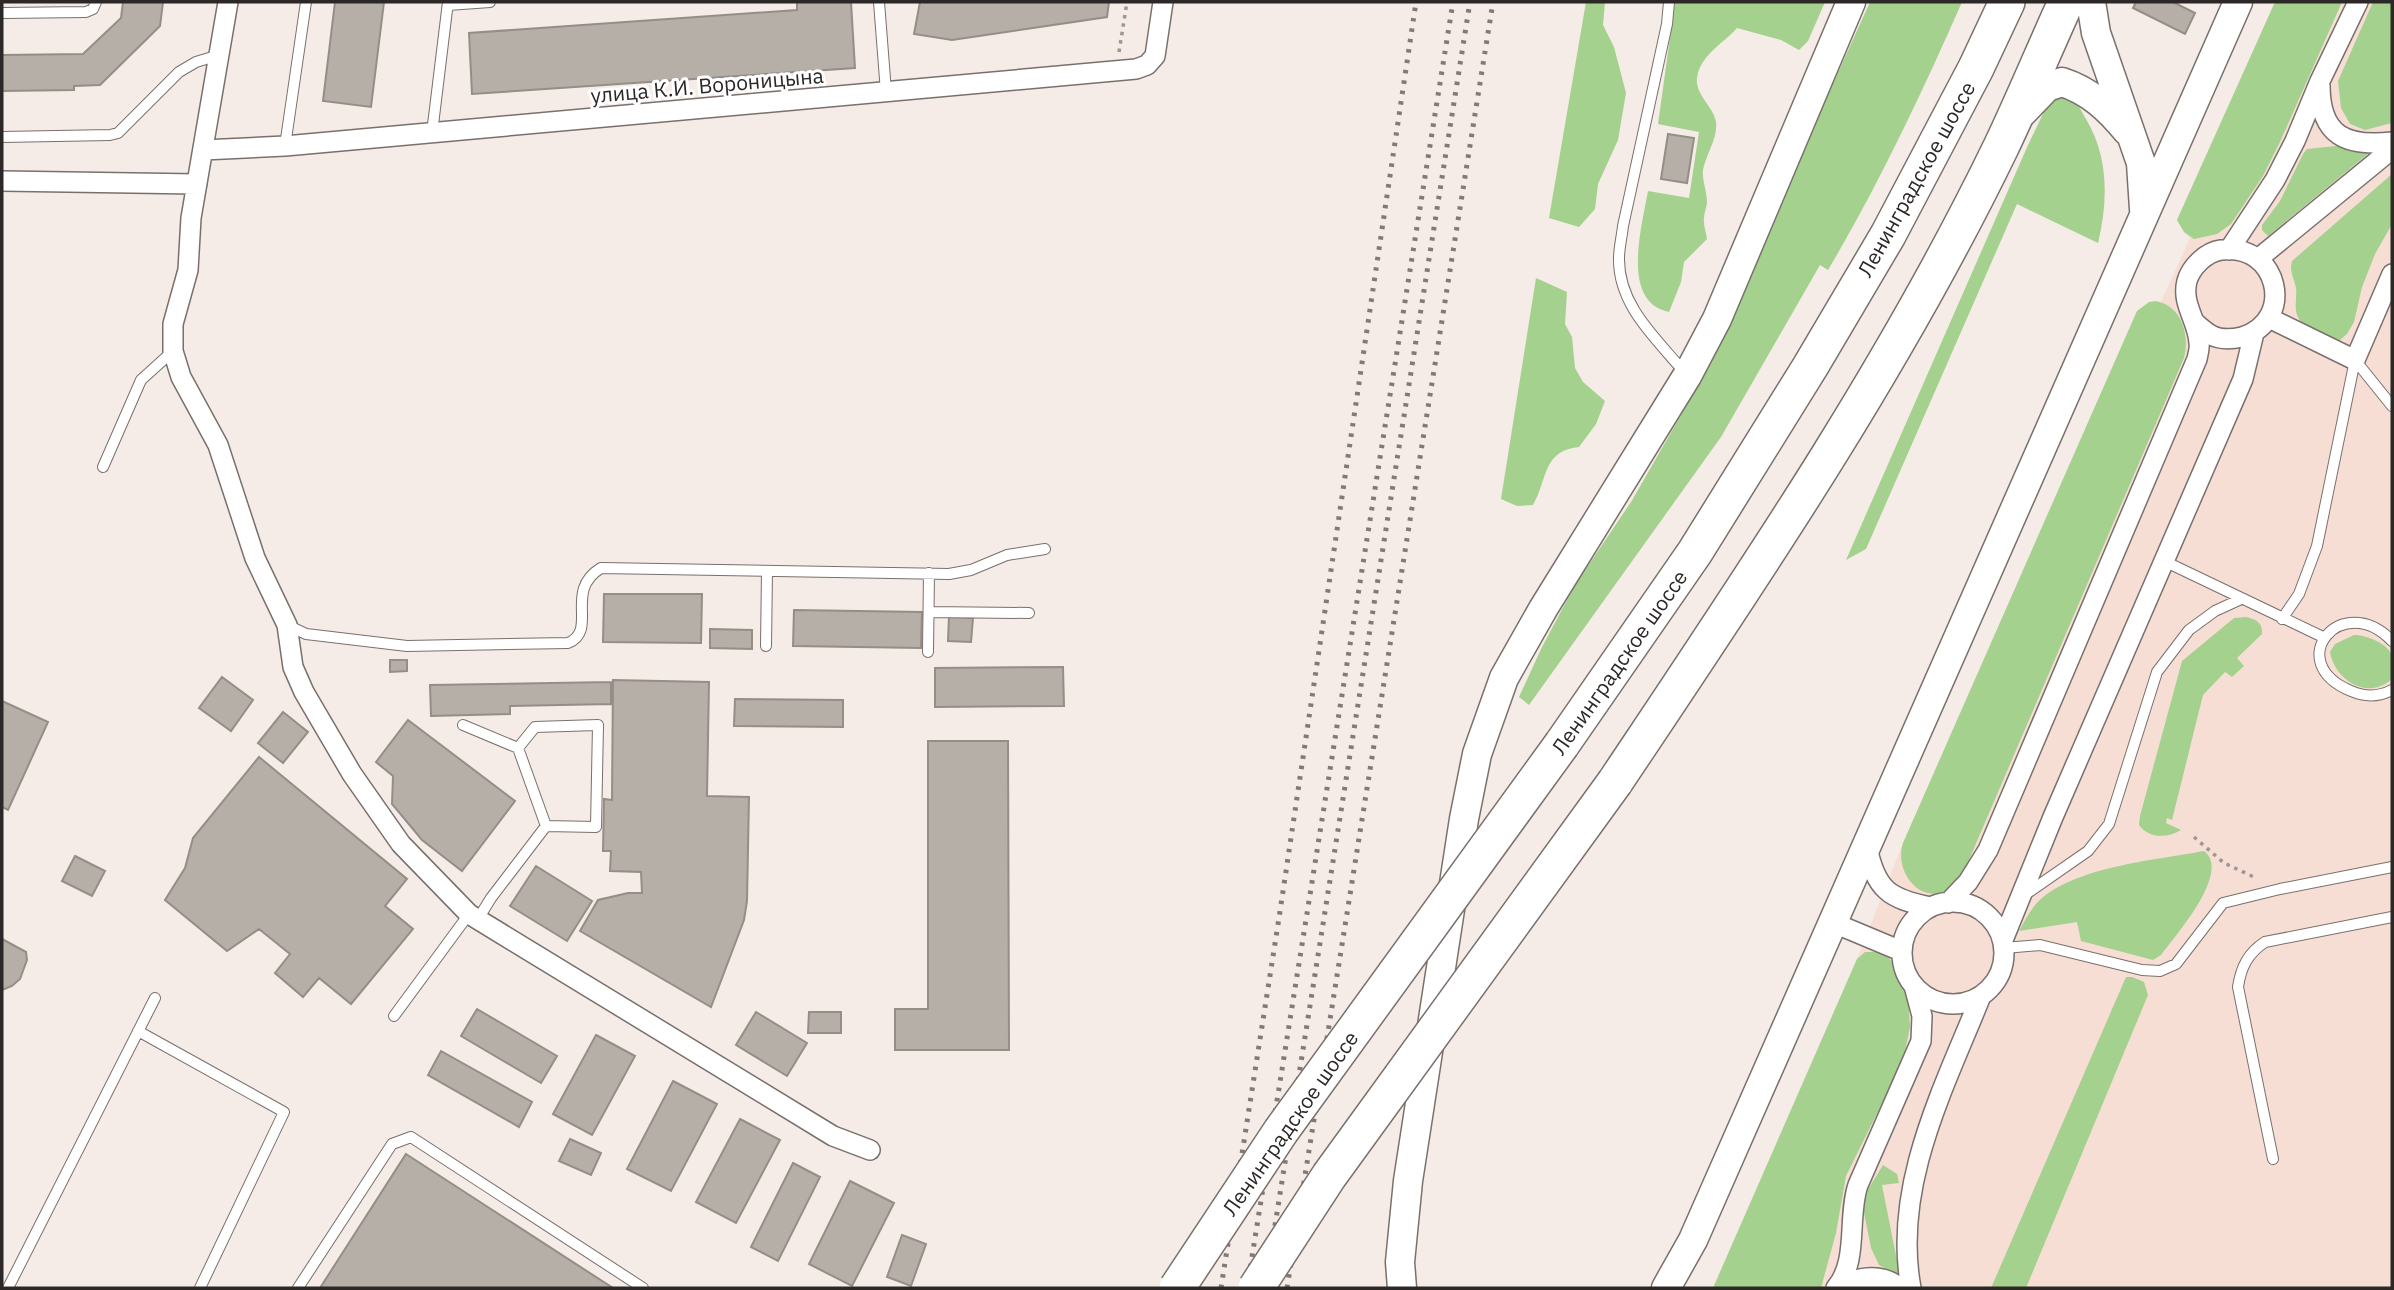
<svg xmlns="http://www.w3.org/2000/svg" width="2394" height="1290" font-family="'IBM Plex Sans',sans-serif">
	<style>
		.commercial { fill: #f6ded5 }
		.green { fill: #a4d18d }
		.building { fill: #b6afa8; stroke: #948e87; stroke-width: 2 }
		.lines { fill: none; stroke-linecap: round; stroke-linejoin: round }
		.lane-casing { stroke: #79706c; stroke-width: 12 }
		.street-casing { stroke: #79706c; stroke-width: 22 }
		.secondary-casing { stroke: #79706c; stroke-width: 31 }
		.highway-casing { stroke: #79706c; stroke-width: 38 }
		.path { stroke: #9e9693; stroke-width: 3.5; stroke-dasharray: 3.5 5; stroke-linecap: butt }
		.lane { stroke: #fff; stroke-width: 10 }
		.street { stroke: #fff; stroke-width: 19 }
		.secondary { stroke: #fff; stroke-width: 28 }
		.highway { stroke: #fff; stroke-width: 35 }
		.rail { stroke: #817a78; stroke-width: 5; stroke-dasharray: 3.5 7; stroke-linecap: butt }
		.highway-bridge-casing { stroke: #79706c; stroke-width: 38; stroke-linecap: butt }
		.highway-bridge { stroke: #fff; stroke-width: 35 }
		.labels { text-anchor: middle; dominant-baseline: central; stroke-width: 6; stroke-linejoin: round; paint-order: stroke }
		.street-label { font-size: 21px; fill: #2c2827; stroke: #fff }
	</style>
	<rect width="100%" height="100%" fill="#f5ebe7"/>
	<path class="commercial" d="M2275 2H2392V1288H1713L1857 959 1903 843 2137 311 2149 302H2161L2190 238 2184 232 2177 220Z"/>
	<path class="green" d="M1586 2H1605L1603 25 1614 47 1626 93 1618 140 1598 184 1595 209 1579 227 1549 218Z
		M1675 2H1825L1808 41 1799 50 1781 40 1737 28C1724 43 1700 55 1697 78 1695 95 1714 107 1716 122 1718 139 1706 154 1703 170 1702 181 1707 191 1707 202 1707 207 1704 212 1704 218 1703 224 1706 232 1707 239L1684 262 1681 282 1669 312C1620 302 1642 226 1648 191L1689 198 1699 132 1658 124Z
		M1870 2H1962C1922 93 1879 184 1828 270L1820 265 1721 437 1529 705 1519 697 1542 647 1575 585 1631 502 1700 382 1734 315 1775 211Z
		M2275 2H2342L2280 142 2263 176 2231 224 2217 234 2194 239 2184 232 2177 220Z
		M2373 2H2392V123L2365 130 2350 124 2341 108 2338 81Z
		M2058 93C2063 95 2070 97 2074 100 2079 104 2082 113 2086 119 2109 157 2108 202 2098 243L2017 204 1866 549 1846 560 2028 145 2051 97Z
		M2346 145 2370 152 2268 236 2262 230V225L2280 201 2303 154 2307 149Z
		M2392 174V224L2375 254 2362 287 2354 322 2347 334 2340 340C2323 338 2298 329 2296 310 2295 303 2297 295 2296 288 2294 278 2289 271 2292 261Z
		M1536 278 1567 292 1565 324 1572 337 1575 368 1583 382 1605 401 1596 424 1579 447C1542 451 1548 479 1533 505L1517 506 1501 499Z
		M2156 301C2182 306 2190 335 2184 358L1966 867C1962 874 1959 881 1953 886 1924 910 1893 873 1903 843L2137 311 2149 302Z
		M2246 617C2255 619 2263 622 2262 634L2237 658 2244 666 2232 677 2225 672 2203 695 2172 820 2167 818 2166 823 2181 830C2168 838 2149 839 2139 825L2140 816 2182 661 2234 618Z
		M2354 635C2366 635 2388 643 2392 656 2394 663 2392 673 2392 679 2367 701 2335 680 2330 652L2335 644Z
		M2204 851C2232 872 2175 936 2161 955L2153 960 2081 941 2077 922 2019 931C2024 922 2029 912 2036 904 2069 867 2157 860 2204 851Z
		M1865 952H1875L1887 956 1896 966 1908 995 1910 1027 1903 1061 1846 1176 1836 1233 1821 1288H1713L1857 959Z
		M2126 977H2132L2144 982 2148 995 2026 1288H1991Z
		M1883 1165 1897 1174 1899 1183 1882 1185 1900 1276 1879 1265 1871 1248 1863 1208 1867 1191Z"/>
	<path class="building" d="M123 2H163L160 26 100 85 74 86V90L2 91V55L83 54 121 18Z
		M335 2H384L371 107 323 101Z
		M797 2H851L855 68 472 94 469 33 797 10Z
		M920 2H1109L1107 17 952 40 914 34Z
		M2136 2H2173L2195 13 2185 34 2133 8Z
		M1668 134 1694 138 1687 183 1661 179Z
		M604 594H702L701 643 603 642Z
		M794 610 922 612 921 648 793 646Z
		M949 616 973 618 971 642 948 641Z
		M710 629 752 630V649L710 648Z
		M390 660H407V671L390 672Z
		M1063 667 1064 706 935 707V668Z
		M222 677 253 700 231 731 199 708Z
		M613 680 709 682 707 796 749 797 747 901 744 920 711 1007 580 931 598 900 628 893H642L641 872 610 871 611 851H603L604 799 612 800Z
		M611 682V704L510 706V714L431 716 430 685Z
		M735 699 843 700V727L734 726Z
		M2 701 48 722 8 810 2 807Z
		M283 712 308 732 283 763 258 743Z
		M408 720 515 801 462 871 422 840 392 804 393 776 376 762Z
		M928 741H1008L1009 1050H895V1009H928Z
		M259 757 407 879 385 906 413 929 351 1004 319 978 303 997 275 973 290 954 259 929 227 951 165 900 185 868 193 838Z
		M75 856 105 871 92 896 62 881Z
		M536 866 592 901 567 941 510 906Z
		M2 939 26 952 27 960 20 979 12 986 2 990Z
		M477 1009 557 1056 541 1083 461 1036Z
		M756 1012 807 1043 787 1076 736 1045Z
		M809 1012H841V1033H808Z
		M596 1035 635 1056 592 1135 553 1114Z
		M441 1051 532 1102 519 1127 428 1075Z
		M673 1081 717 1104 671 1191 627 1169Z
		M740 1119 780 1140 736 1223 696 1202Z
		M570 1139 601 1153 591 1175 559 1161Z
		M406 1154 613 1288H320Z
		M793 1163 820 1177 778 1261 751 1247Z
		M850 1181 894 1203 852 1286 809 1264Z
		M902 1235 926 1244 911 1286 887 1277Z"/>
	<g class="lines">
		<g class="lane-casing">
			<path id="lane" d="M879 2 886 92
				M1669 2 1667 24 1623 226C1622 236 1619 248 1619 258 1618 306 1657 339 1685 373
				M448 5 490 2
				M2 13 86 12 93 9 96 2
				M432 133 448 2
				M2 137 110 135 118 133 179 72 196 62 219 55
				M285 146 306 2
				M2355 360 2392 406
				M103 467 141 380 173 351
				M2164 561 2323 637
				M929 612 1029 613
				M2282 619 2299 594 2317 546 2355 360
				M287 625 306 634 407 646 568 643C599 630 563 591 601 568L949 574 971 570 1007 555 1045 549
				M2392 641C2342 589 2281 662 2351 691 2365 697 2379 697 2392 690
				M766 646 767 571
				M928 652 929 573
				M463 725 518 748 535 727 598 725 596 827 546 826 491 898 478 919
				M518 748 546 826
				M2026 894 2088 851 2109 824 2157 672 2189 630 2215 611 2241 599
				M2004 948 2040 945 2142 970 2160 971 2176 964 2223 903 2280 889 2392 867
				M394 1016 469 914
				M138 1031 284 1112 200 1288
				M2273 1159 2238 987C2241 967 2248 953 2265 942L2392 917
				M8 1288 155 998
				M298 1288 392 1144 411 1137 643 1288"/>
		</g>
		<g class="street-casing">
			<path id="street" d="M228 2 191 218 188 270 173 324V351L181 377 218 445 255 558 287 625 293 667 304 692 352 774 401 844 469 914 833 1136 870 1150
				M2320 85C2320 136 2346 147 2392 142
				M203 150 285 146 1136 69 1147 65 1155 56 1163 2
				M2 181 197 184
				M2229 250 2275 180 2295 141 2320 81 2358 2
				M2259 258 2392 149
				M2269 318 2355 360 2392 274
				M1867 847C1876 890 1889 899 1931 907
				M1902 953a51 51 0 1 1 102 0a51 51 0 1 1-102 0Z
				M1948 903 1968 882 1988 850 2197 359C2198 354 2200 348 2199 343 2198 321 2181 304 2187 281 2191 267 2206 252 2221 250 2278 242 2297 320 2242 337 2233 339 2220 340 2211 335 2205 332 2199 326 2194 322
				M1834 923 1901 951
				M2003 940 2053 817 2243 379 2254 333
				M1839 1284C1860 1278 1881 1272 1900 1288
				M1836 1288C1859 1261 1847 1217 1858 1185L1921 1041 1922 1016 1914 986
				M1911 1288C1892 1186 1944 1088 1981 996"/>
		</g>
		<g class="secondary-casing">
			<path id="secondary" d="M2091 2 2096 33 2141 163 2144 209
				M2023 112 2047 87 2062 82C2090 91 2109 109 2127 131
				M1402 1288 1400 1262 1408 1181 1464 819 1477 754 1504 678 1543 609 1687 376 1717 319 1851 2
				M1666 1288 1693 1240 2238 2"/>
		</g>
		<g class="highway-casing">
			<path id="highway" d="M1562 744 1695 552 1810 367 1888 235 1976 68 2007 2
				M1615 782C1752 577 1893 370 2001 147 2024 99 2044 50 2066 2"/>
		</g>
		<path class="path" d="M1119 52 1127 2
			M2194 837 2224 863 2256 878"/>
		<use href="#lane" class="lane"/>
		<use href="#street" class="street"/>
		<use href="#secondary" class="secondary"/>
		<use href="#highway" class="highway"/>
		<path class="rail" d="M1221 1288 1279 918 1416 2
			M1247 1288 1453 2
			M1265 1288 1470 2
			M1287 1288 1493 2"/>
		<g class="highway-bridge-casing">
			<path id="highway-bridge" d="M1177 1288 1281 1131 1562 744
				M1256 1288 1329 1176 1615 782"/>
		</g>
		<use href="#highway-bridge" class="highway-bridge"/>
	</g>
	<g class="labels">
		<g class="street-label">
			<text transform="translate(707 85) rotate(-5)">улица К.И. Вороницына</text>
			<text transform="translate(1916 179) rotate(-61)">Ленинградское шоссе</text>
			<text transform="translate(1619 662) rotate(-55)">Ленинградское шоссе</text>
			<text transform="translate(1290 1123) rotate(-55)">Ленинградское шоссе</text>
		</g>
	</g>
	<rect width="2394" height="1290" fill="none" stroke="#2c2827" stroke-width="7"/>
</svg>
